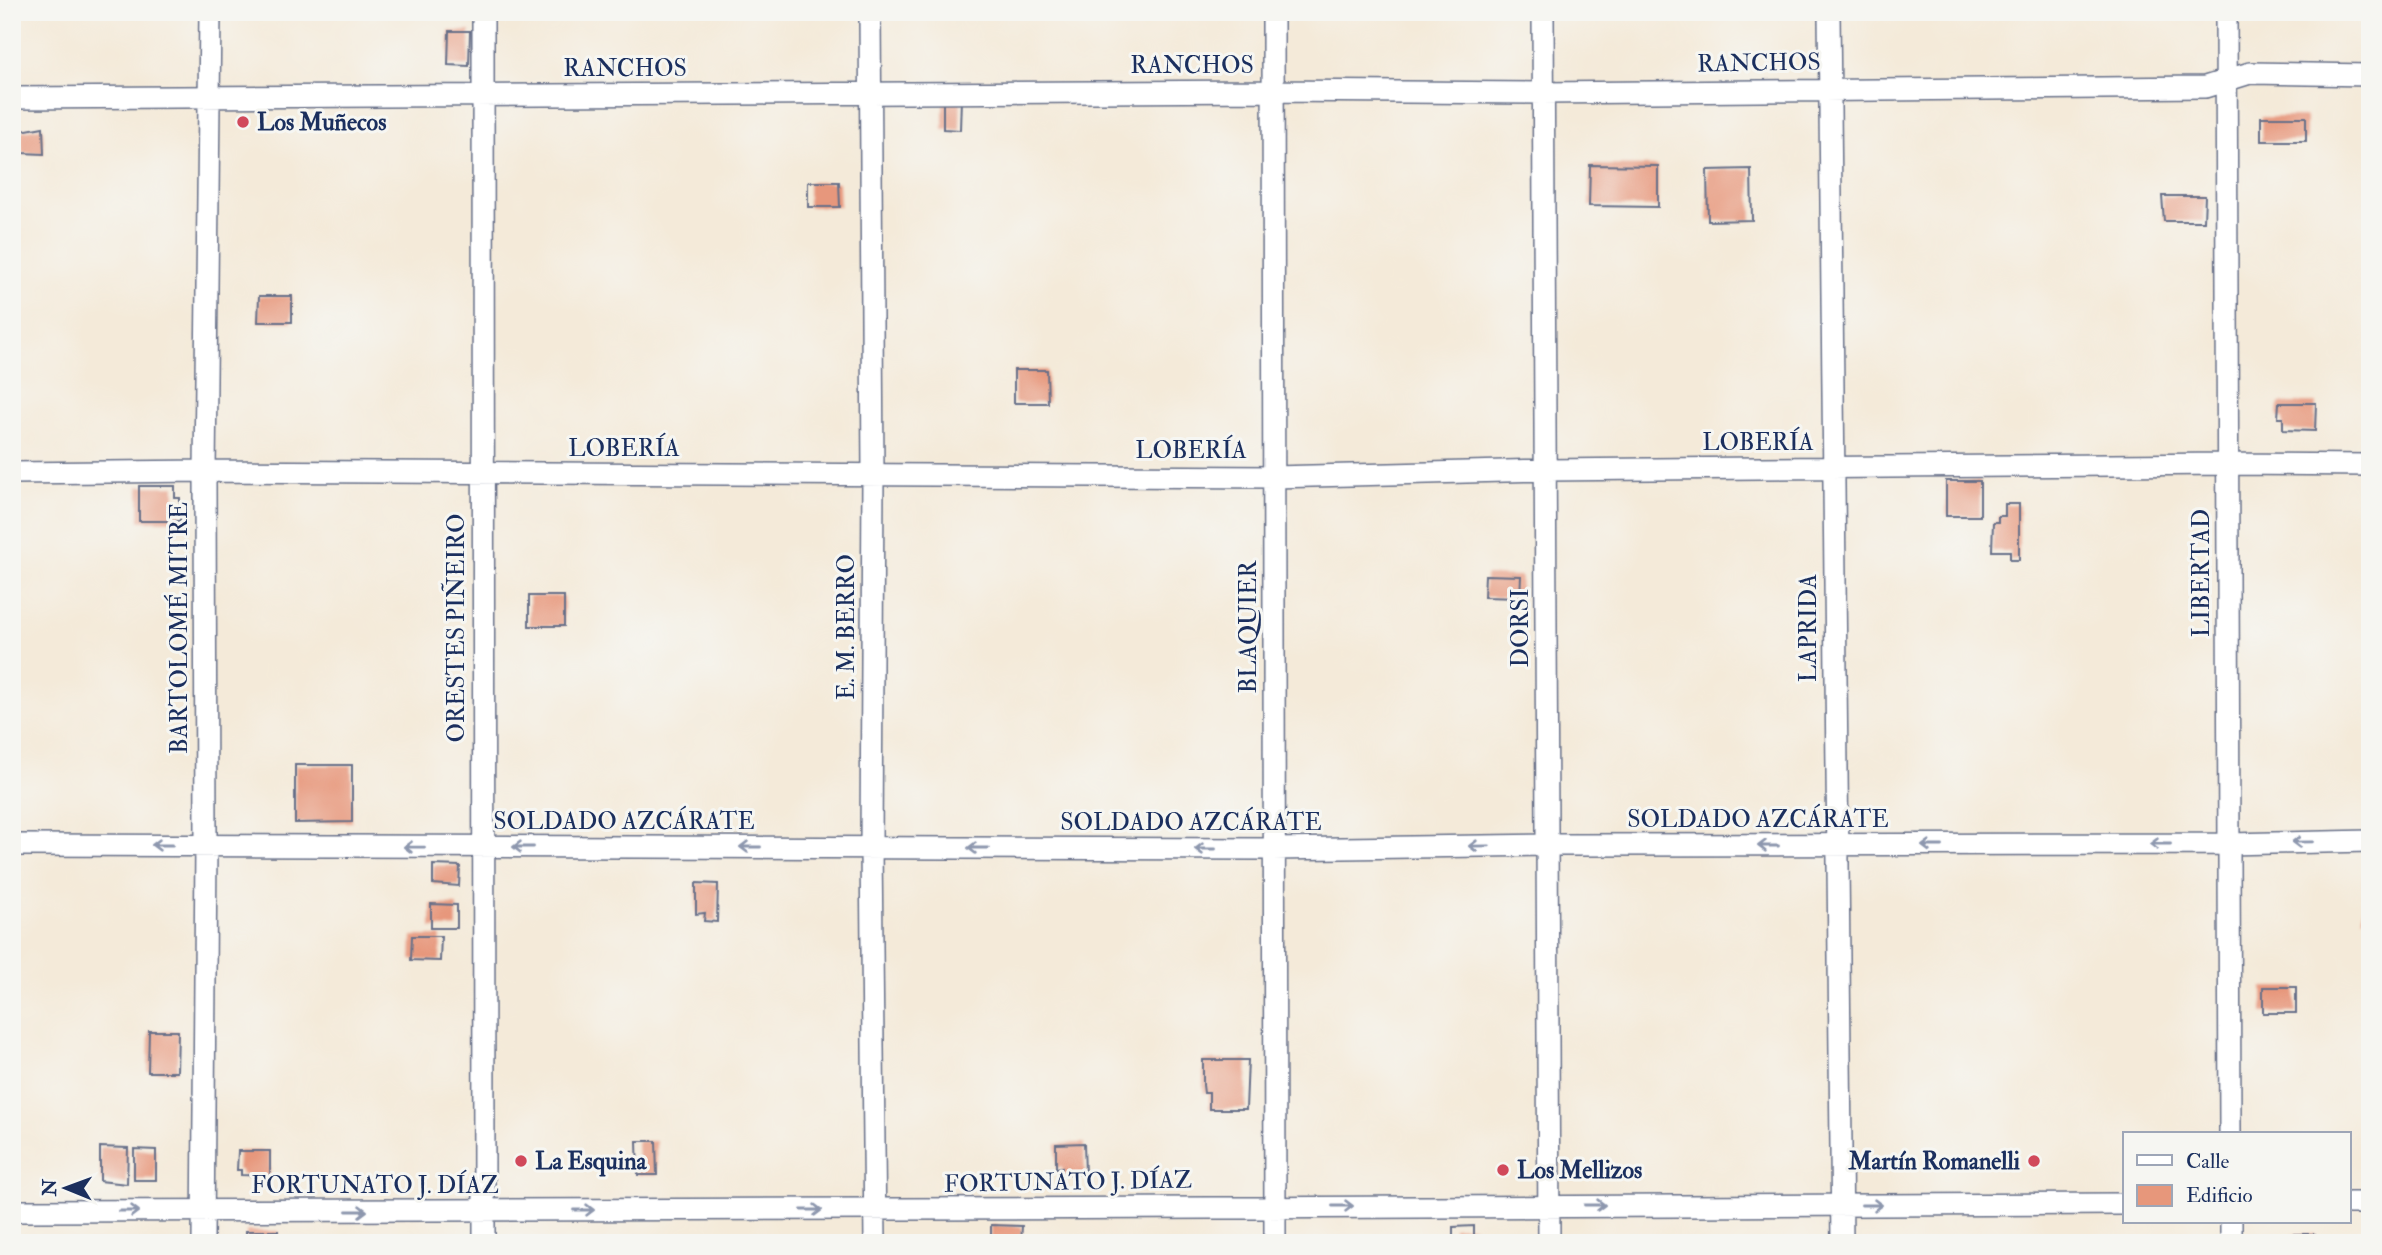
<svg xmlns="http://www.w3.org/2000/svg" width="2382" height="1255" font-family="'IM FELL Double Pica',serif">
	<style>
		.building { fill: #e7977b }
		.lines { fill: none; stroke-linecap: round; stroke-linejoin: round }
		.street-casing { stroke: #677089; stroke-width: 24 }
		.street { stroke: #fff; stroke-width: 21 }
		.oneway { stroke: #8d97ae }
		.poi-dot { fill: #d1495b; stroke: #f6f6f2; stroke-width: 2.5 }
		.labels { text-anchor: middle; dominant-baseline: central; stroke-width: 6; stroke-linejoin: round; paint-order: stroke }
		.street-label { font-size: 24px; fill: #1b2f5e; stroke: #f6f6f2 }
		.poi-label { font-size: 24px; font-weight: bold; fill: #1b2f5e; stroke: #f6f6f2; text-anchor: start }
	</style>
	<rect width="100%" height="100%" fill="#f6f6f2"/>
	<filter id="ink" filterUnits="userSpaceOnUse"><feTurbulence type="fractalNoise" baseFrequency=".0143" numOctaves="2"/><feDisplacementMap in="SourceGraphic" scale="14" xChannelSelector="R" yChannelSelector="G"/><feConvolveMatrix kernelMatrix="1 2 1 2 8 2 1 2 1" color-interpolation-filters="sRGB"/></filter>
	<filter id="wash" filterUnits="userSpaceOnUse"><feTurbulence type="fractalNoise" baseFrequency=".00686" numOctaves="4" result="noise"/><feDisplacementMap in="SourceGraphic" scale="28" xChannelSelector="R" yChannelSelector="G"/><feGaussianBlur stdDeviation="1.57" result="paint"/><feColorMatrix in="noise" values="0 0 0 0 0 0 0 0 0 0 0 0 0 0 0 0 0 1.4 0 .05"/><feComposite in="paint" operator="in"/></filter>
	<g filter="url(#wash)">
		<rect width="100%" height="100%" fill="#f4ead9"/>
		<g id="blocks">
			<path class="building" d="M449 31H470L469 66 448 65Z
				M943 99H961L960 130 943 129Z
				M12 117H16V151H12Z
				M2261 117H2306V141H2261Z
				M43 127 44 154 22 153 21 131Z
				M1590 165 1658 166V207L1589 206Z
				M1751 169 1752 220 1708 221 1707 170Z
				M808 182H839L840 207H808Z
				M2162 196H2205L2204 221H2164Z
				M259 296H292V322H258Z
				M1014 370H1047L1048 403H1014Z
				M2279 403H2316L2315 431 2283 430V418H2278Z
				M1946 481H1980V516H1946Z
				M139 486H175V498H180V521H139Z
				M2005 504H2019V560H2010V551H1992L1993 522H1998V516H2005Z
				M1485 575 1521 576 1520 598 1484 597Z
				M529 596H564V626H529Z
				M295 765H352V822L295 823Z
				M433 865 460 866 459 886 433 884Z
				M2364 875H2370V918H2363Z
				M696 883 718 884 717 922 704 921 705 913 696 914Z
				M431 904 457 905V928H431Z
				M412 936H441L440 961 411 960Z
				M2263 987H2296V1013H2263Z
				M149 1031H178L177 1072H148Z
				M1203 1060H1248L1246 1109H1209V1093H1204L1203 1085Z
				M637 1141H656L657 1175H638Z
				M1084 1143 1085 1174H1061L1062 1167 1056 1168V1144Z
				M100 1147 128 1148 127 1184 100 1181Z
				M134 1149 156 1150V1180H134Z
				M238 1151H270V1176L241 1175V1170H237Z
				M991 1225 1022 1226 1021 1243H991Z
				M1474 1226V1243H1453V1227Z
				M246 1231H278V1243H246Z
				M2293 1234H2315V1243H2293Z"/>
		</g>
	</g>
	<g filter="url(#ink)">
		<use href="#blocks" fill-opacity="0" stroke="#677089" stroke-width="2"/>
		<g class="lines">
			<g class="street-casing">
				<path id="street" d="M483 12 484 1243
					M870 12 873 475 871 847 875 1243
					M1273 12 1275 1243
					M1543 12 1549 1243
					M1829 12 1842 1243
					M2226 12 2230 1134
					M12 98 1272 91 1542 93 2205 87 2250 73 2370 75
					M12 473 205 471 1274 477 1545 470 2227 464 2370 465
					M12 845 1273 849 1548 845 2228 844 2370 841
					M2349 1203H2370
					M12 1211C716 1212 1421 1206 2125 1204
					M2231 1222V1243
					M203 1243 206 845 205 471 210 12"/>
			</g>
			<use href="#street" class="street"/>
		</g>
		<defs><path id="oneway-shaft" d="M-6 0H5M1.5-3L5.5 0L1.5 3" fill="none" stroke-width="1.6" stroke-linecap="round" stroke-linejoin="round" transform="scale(1.75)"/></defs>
		<g class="oneway">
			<use href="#oneway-shaft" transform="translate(2302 842) rotate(179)"/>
			<use href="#oneway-shaft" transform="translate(2160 844) rotate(180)"/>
			<use href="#oneway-shaft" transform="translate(162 845) rotate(180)"/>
			<use href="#oneway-shaft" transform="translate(1479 846) rotate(179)"/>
			<use href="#oneway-shaft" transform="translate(1768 846) rotate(-180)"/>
			<use href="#oneway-shaft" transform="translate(1932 846) rotate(180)"/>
			<use href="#oneway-shaft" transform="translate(414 847) rotate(-179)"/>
			<use href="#oneway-shaft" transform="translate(523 847) rotate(-180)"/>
			<use href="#oneway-shaft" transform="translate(750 847) rotate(-180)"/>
			<use href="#oneway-shaft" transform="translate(978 848) rotate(-180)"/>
			<use href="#oneway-shaft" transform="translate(1205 849) rotate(-180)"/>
			<use href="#oneway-shaft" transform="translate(1595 1205)"/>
			<use href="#oneway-shaft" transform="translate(1872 1205)"/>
			<use href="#oneway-shaft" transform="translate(1343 1206)"/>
			<use href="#oneway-shaft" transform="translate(584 1210)"/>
			<use href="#oneway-shaft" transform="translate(812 1210)"/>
			<use href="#oneway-shaft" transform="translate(129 1211)"/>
			<use href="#oneway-shaft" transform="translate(357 1211)"/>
		</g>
	</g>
	<g class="poi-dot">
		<circle cx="243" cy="122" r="7"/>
		<circle cx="521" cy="1161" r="7"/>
		<circle cx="2034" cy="1161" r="7"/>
		<circle cx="1503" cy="1170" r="7"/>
	</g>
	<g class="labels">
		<g class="street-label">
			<text transform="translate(1759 63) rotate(-1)">RANCHOS</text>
			<text x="1192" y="65">RANCHOS</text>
			<text x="625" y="68">RANCHOS</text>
			<text x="1758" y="442">LOBERÍA</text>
			<text x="624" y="448">LOBERÍA</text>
			<text x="1191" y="450">LOBERÍA</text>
			<text transform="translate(2201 573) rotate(-90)">LIBERTAD</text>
			<text transform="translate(846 627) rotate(-90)">E. M. BERRO</text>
			<text transform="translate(1248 627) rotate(-90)">BLAQUIER</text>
			<text transform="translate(179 628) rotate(-90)">BARTOLOMÉ MITRE</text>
			<text transform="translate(456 628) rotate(-90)">ORESTES PIÑEIRO</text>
			<text transform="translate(1520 628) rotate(-90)">DORSI</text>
			<text transform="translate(1808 628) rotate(-90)">LAPRIDA</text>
			<text x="1758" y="819">SOLDADO AZCÁRATE</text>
			<text x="624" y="821">SOLDADO AZCÁRATE</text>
			<text x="1191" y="822">SOLDADO AZCÁRATE</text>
			<text transform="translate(1068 1182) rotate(-1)">FORTUNATO J. DÍAZ</text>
			<text x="375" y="1185">FORTUNATO J. DÍAZ</text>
		</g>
		<g class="poi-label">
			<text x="257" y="122">Los Muñecos</text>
			<text x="535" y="1161">La Esquina</text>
			<text x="2020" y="1161" text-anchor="end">Martín Romanelli</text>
			<text x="1517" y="1170">Los Mellizos</text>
		</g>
	</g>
	<rect width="2382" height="1255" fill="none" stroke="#f6f6f2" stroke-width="42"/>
	<rect x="2123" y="1132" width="228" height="91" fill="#f6f6f2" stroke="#9ea6b7" stroke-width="2"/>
	<rect x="2137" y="1155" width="35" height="10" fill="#ffffff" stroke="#9ea6b7" stroke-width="2"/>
	<text x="2186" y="1168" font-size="21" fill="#1b2f5e">Calle</text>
	<rect x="2137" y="1185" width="35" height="21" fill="#e7977b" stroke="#9ea6b7" stroke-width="2"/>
	<text x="2186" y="1202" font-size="21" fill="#1b2f5e">Edificio</text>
	<g transform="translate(66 1188) rotate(271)" stroke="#f6f6f2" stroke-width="5" paint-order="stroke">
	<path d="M0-5L12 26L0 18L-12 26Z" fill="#1b2f5e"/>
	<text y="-10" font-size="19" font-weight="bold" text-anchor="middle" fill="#1b2f5e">N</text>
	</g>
</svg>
